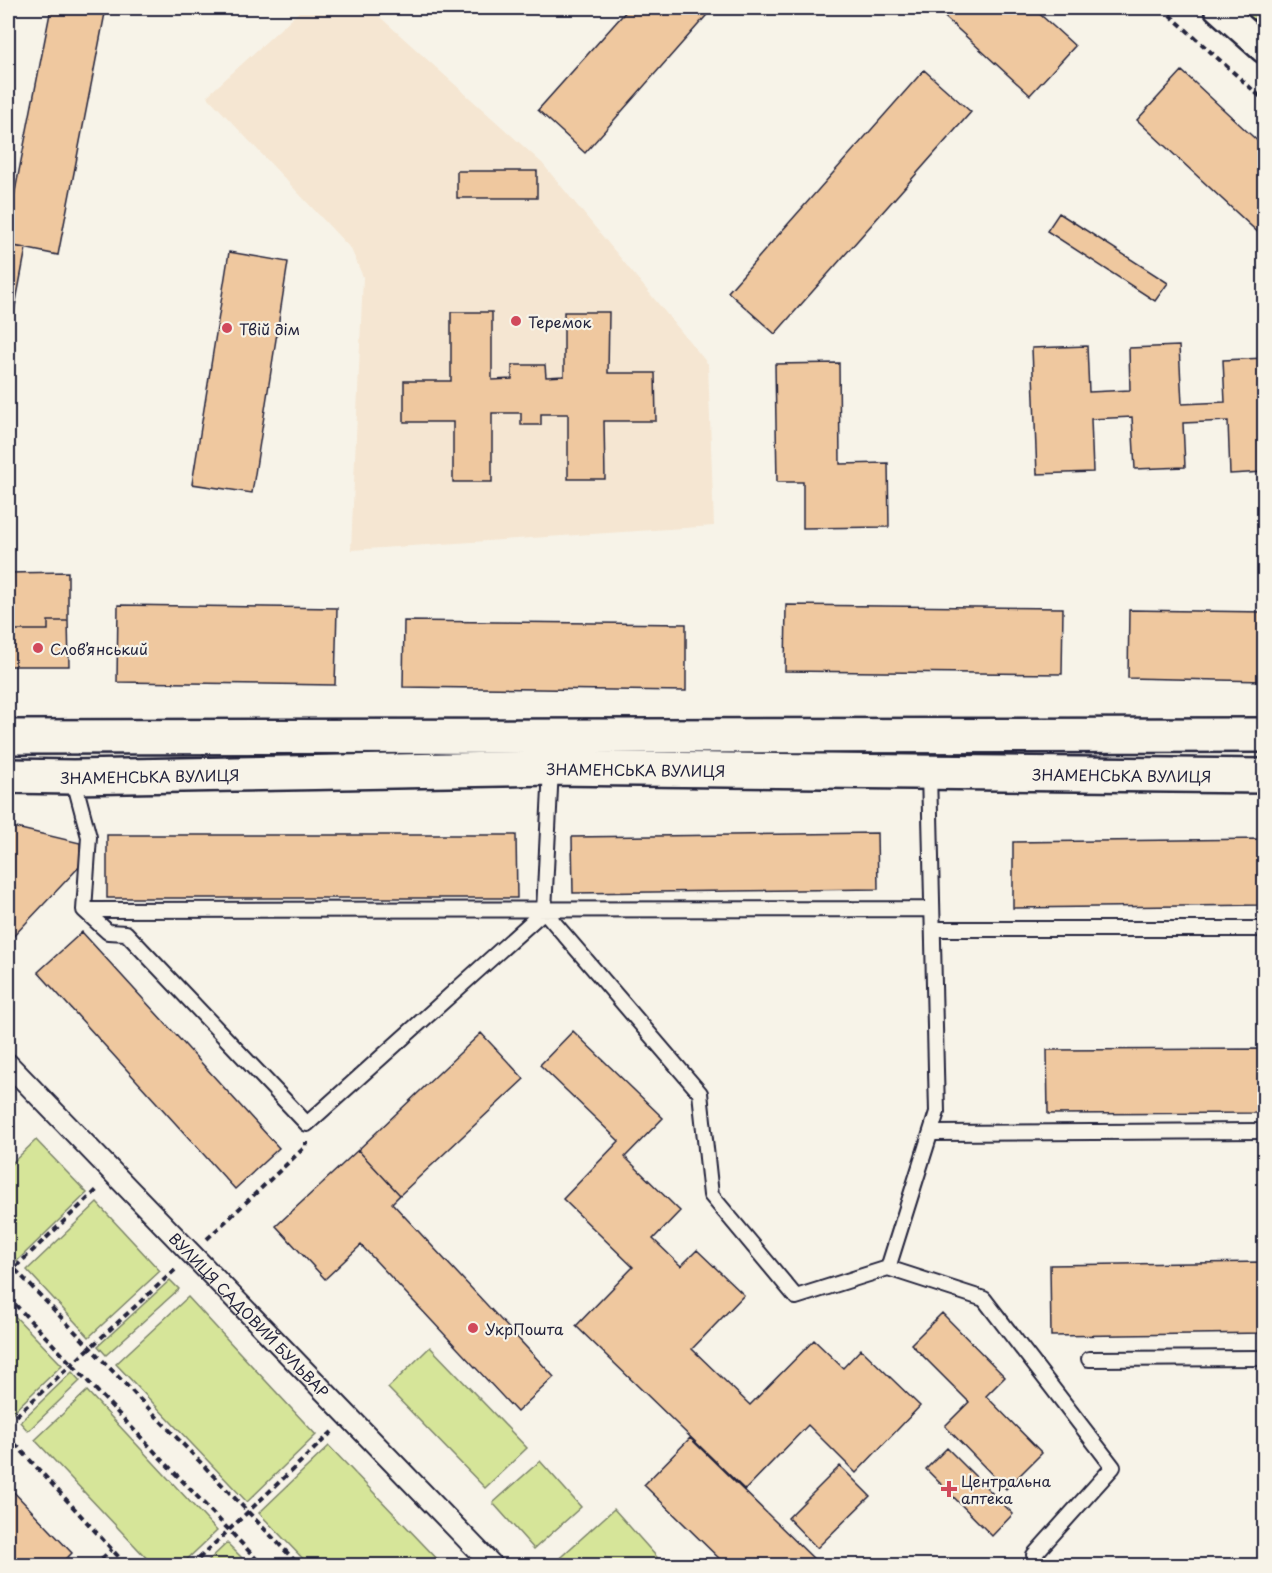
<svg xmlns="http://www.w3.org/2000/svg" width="1272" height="1573" font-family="'Playpen Sans',sans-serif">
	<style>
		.built { fill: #f5e6d2 }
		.green { fill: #d6e599; stroke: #7c846a; stroke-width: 1.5 }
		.building { fill: #efc89f; stroke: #22223b; stroke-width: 1.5 }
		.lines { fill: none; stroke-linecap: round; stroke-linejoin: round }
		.service-casing { stroke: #22223b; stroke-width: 18 }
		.pedestrian-casing { stroke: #22223b; stroke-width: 24 }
		.minor-casing { stroke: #22223b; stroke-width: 32 }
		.secondary-casing { stroke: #22223b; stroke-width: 38 }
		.path { stroke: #22223b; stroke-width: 4; stroke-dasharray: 6 4.5; stroke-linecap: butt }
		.service { stroke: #f7f3e8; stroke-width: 14 }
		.pedestrian { stroke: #f7f3e8; stroke-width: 20 }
		.minor { stroke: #f7f3e8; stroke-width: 27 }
		.secondary { stroke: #f7f3e8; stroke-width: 33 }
		.poi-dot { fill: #d1495b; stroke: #f7f3e8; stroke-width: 2 }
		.labels { text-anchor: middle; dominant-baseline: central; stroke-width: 4.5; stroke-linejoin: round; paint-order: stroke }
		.poi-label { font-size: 15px; fill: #22223b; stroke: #f7f3e8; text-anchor: start }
		.street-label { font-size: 15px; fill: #22223b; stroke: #f7f3e8 }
	</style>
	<rect width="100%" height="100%" fill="#f7f3e8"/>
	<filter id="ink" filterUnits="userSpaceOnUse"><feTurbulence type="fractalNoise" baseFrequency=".0167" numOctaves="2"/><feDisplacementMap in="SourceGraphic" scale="12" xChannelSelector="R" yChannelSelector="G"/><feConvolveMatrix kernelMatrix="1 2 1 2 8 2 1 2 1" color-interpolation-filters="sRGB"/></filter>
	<g filter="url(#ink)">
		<path class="built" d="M303 8H370L542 163 708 364 714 526 351 550 363 277 351 249 207 96Z"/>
		<path class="green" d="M1216 8H1264V51Z
			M36 1140 87 1193 17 1261 8 1251V1167Z
			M97 1203 160 1271 89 1337 27 1270Z
			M170 1280 179 1289 106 1355 98 1346Z
			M188 1297 316 1435 247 1502 116 1364Z
			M8 1309 62 1365 11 1414 8 1411Z
			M430 1347 527 1448 485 1488 388 1388Z
			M72 1372 80 1381 28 1431 20 1422Z
			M87 1391 217 1531 181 1565H153L35 1440Z
			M329 1446 443 1565H309L259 1513Z
			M540 1461 581 1507 534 1549 493 1503Z
			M614 1509 664 1565H552Z
			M227 1543 249 1565H204Z"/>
		<path class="building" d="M51 8H106L58 255 8 245V227Z
			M629 8H713L585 153 538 110Z
			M935 8H1033L1075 46 1030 95Z
			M924 70 971 112 775 334 728 292Z
			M1182 71 1264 147V238L1137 120Z
			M457 171H537V198H457Z
			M1059 213 1168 283 1155 301 1047 231Z
			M8 245 26 248 8 344Z
			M229 252 288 262 252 493 192 484Z
			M451 312H492V380L512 379V365H545L546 377 564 376V312H609L608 373H655L656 421H604L605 479H568V414H541V425H521V413H492V482H453V422H404V381H451Z
			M1087 346 1089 392 1130 390 1129 348 1179 346 1182 404 1225 402 1223 360 1264 358V472L1230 474 1228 421 1183 423 1185 467 1135 469 1132 417 1091 419 1093 472 1037 474 1032 348Z
			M839 363 840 464 888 463 889 527 803 528V482H777L775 364Z
			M68 572V621H48V630H8V573Z
			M118 605 337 608 335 685 117 682Z
			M786 605 1063 608 1062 674 785 671Z
			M1129 610 1264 612V681L1128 678Z
			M48 621H68L69 666H8V630H48Z
			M404 621 686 624V691L403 687Z
			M8 826 80 843V866L9 941Z
			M877 833 878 889 573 893 572 837Z
			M107 835H516L517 898H107Z
			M1264 839V905L1013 908V842Z
			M82 932 279 1148 235 1189 38 972Z
			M573 1031 663 1118 625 1157 680 1211 653 1239 681 1266 697 1250 744 1295 692 1349 750 1405 814 1340 843 1368 861 1349 920 1406 856 1473 808 1425 745 1490 576 1326 633 1267 563 1199 619 1141 540 1065Z
			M481 1033 524 1079 400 1195 358 1150Z
			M1264 1049V1113L1048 1114 1047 1050Z
			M358 1150 400 1195 392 1203 554 1377 517 1412 361 1245 325 1279 276 1226Z
			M1264 1262V1333L1051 1336 1050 1265Z
			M942 1313 1005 1377 986 1396 1042 1453 1006 1489 945 1426 969 1402 911 1344Z
			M690 1438 817 1562 813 1566H727L644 1485Z
			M947 1448 1013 1514 992 1536 926 1469Z
			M840 1466 870 1496 817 1548 788 1518Z
			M8 1486 72 1553 59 1566H8Z"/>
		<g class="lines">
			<g class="service-casing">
				<path id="service" d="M551 768 544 911 700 1093 711 1195 796 1297 888 1268
					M929 772 937 1112 888 1268 984 1299 1113 1467 1034 1555 1043 1566
					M73 777 89 837 84 910 108 932 126 933 307 1124 544 911
					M84 910 932 909
					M933 929H1264
					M931 1133 1264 1131
					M1089 1359 1264 1358"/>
			</g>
			<g class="pedestrian-casing">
				<g id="pedestrian">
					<path id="s1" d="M8 1064 493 1566"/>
				</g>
			</g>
			<g class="minor-casing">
				<path id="minor" d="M1218 8 1264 49"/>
			</g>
			<g class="secondary-casing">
				<g id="secondary">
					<path d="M8 737 1264 735"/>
					<path id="s2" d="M8 776 73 777 551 768 1264 776"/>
				</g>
			</g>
			<path class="path" d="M1162 8 1264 100
				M207 1239 306 1146V1142
				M8 1262 300 1566
				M8 1274 99 1188
				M8 1297 263 1566
				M8 1423 176 1269
				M8 1436 127 1566
				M94 1566 112 1549
				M191 1566 332 1432"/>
			<use href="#service" class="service"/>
			<use href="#pedestrian" class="pedestrian"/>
			<use href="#minor" class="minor"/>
			<use href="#secondary" class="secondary"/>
		</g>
	</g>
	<g class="poi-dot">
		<circle cx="516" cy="321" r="6"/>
		<circle cx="227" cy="328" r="6"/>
		<circle cx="38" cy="648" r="6"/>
		<circle cx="473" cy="1328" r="6"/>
		<path d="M946 1480h6v6h6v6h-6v6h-6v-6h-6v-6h6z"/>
	</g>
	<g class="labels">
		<g class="poi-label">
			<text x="528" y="321">Теремок</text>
			<text x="239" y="328">Твій дім</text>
			<text x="50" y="648">Слов’янський</text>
			<text x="485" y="1328">УкрПошта</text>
			<text x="961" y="1480">Центральна<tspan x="961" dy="17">аптека</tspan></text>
		</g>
		<g class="street-label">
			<text stroke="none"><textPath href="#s2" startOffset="628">ЗНАМЕНСЬКА ВУЛИЦЯ</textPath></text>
			<text stroke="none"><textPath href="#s2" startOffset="142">ЗНАМЕНСЬКА ВУЛИЦЯ</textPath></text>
			<text stroke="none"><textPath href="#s2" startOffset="1114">ЗНАМЕНСЬКА ВУЛИЦЯ</textPath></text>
			<text stroke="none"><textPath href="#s1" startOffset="348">ВУЛИЦЯ САДОВИЙ БУЛЬВАР</textPath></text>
		</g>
	</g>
	<rect width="1272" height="1573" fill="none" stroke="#f7f3e8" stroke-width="30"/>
	<rect x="15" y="15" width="1242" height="1543" fill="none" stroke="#22223b" stroke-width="2" filter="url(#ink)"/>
</svg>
